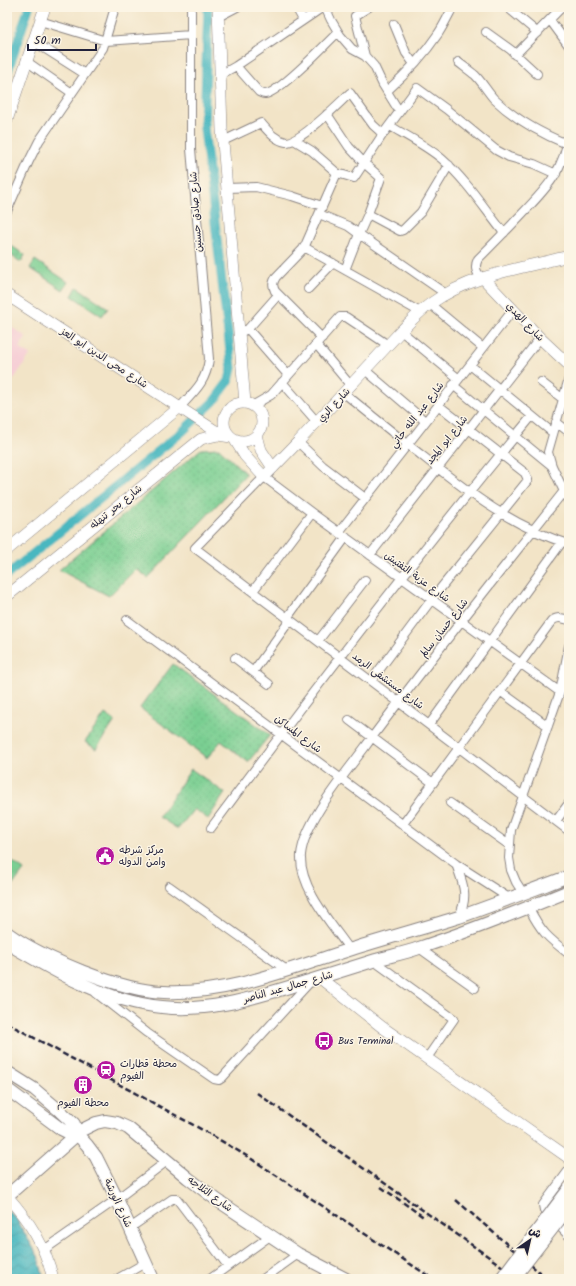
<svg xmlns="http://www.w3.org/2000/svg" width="576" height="1286" font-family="Kalam,'Playpen Sans Arabic',sans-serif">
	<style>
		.built { fill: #f6cfd6 }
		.grass { fill: url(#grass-dots); stroke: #4e7866 }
		.park { fill: url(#park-tufts); stroke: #4e7866 }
		.water { fill: url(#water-waves); stroke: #356c7e }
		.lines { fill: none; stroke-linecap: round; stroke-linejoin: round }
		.canal { stroke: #48b7c0; stroke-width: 9 }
		.street-casing { stroke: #8a8381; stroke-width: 10 }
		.secondary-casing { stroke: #8a8381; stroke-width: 12 }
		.primary-casing { stroke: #8a8381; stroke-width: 14 }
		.street { stroke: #fff; stroke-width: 8 }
		.secondary { stroke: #fff; stroke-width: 11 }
		.primary { stroke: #fff; stroke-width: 12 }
		.rail { stroke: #22223b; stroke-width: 2.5; stroke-dasharray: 6 3; stroke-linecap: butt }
		.primary-bridge-casing { stroke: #8a8381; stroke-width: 14; stroke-linecap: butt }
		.primary-bridge { stroke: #fff; stroke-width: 12 }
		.labels { text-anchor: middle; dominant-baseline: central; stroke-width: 3; stroke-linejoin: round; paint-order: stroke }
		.street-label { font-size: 10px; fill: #22223b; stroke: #fcf5e5 }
		.poi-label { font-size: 10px; fill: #22223b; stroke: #fcf5e5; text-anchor: start }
	</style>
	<defs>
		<pattern id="grass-dots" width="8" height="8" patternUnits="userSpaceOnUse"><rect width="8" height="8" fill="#7acf92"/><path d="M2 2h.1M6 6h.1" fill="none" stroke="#69b17f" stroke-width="1.8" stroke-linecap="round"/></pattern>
		<pattern id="park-tufts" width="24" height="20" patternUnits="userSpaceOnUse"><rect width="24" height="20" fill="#7acf92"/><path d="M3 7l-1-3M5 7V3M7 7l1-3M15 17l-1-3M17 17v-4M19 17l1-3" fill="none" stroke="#69b17f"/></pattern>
		<pattern id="water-waves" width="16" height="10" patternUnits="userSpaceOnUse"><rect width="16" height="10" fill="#48b7c0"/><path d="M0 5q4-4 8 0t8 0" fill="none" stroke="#3c949d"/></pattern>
	</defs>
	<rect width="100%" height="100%" fill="#fcf5e5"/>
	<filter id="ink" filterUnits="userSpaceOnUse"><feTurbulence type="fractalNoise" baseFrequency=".025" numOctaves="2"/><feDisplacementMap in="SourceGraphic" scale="8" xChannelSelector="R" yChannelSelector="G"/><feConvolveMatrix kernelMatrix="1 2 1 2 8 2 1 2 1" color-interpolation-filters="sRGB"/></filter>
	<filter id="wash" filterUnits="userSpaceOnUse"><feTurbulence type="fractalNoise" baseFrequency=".012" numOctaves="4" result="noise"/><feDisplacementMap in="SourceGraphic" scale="16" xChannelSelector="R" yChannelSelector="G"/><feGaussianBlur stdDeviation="0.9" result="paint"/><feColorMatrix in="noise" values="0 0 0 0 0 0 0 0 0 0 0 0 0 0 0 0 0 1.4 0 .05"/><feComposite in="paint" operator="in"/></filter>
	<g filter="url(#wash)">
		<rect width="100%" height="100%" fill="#f2e4c7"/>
		<path class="built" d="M7 324 26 337 19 348 30 355 7 389Z"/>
		<path class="grass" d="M219 448 246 474 148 578 136 569 109 596 59 570 201 449Z
			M173 664 270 735 248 762 221 741 207 758 140 708Z
			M105 714 115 721 96 749 85 742Z
			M191 769 225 793 208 819 194 809 178 829 159 817Z"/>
		<path class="park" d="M7 243 25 255 21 262 7 253Z
			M35 260 68 282 63 290 30 268Z
			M77 287 108 308 102 316 72 296Z
			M7 858 24 870 7 893Z"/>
		<path class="water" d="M7 1209 16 1218 38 1256 44 1279H7Z"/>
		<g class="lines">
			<path class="canal" d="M7 74 29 7
				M7 575 183 431 214 401 229 381 232 368 204 128 208 7"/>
		</g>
	</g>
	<g filter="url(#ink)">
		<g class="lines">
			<g class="street-casing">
				<path id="street" d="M296 7 303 20
					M325 7 331 20 340 35 352 49 365 56 374 66 383 85 399 111
					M507 7 538 33
					M218 17 237 7
					M550 20 569 46
					M40 21 106 41 191 35
					M394 24 406 53 414 64
					M486 32 511 50 537 74
					M33 41 85 74
					M515 55 562 7
					M365 56 355 16 369 7
					M26 61 72 93
					M458 62C463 66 469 70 475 75 482 82 487 91 494 99 515 119 540 133 567 144
					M236 66 259 92C261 93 262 94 265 94 279 93 326 44 338 32
					M220 75 236 66 323 7
					M387 91C406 74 424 55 438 34 444 25 448 16 453 7
					M327 114 349 147 364 163 381 178 368 214 359 234 446 294
					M390 126C407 136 427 146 442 159 466 180 484 208 504 233
					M294 140 312 151 337 173
					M223 141 261 123C268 131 275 140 286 142 300 143 339 103 350 93L373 125 383 134
					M227 188 256 187 292 196 322 206
					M7 211 29 161 39 141 103 48 115 7
					M319 214 348 226 359 234 345 270
					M368 214 400 231 403 230 421 212 449 165
					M304 247 420 312
					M483 278C476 274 474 267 478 259 492 245 506 231 519 217 545 190 564 172 569 133
					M308 289 333 263
					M430 304 483 348
					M248 329 288 375
					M243 331 248 329 278 295
					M401 331 459 379
					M322 338 275 291C272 285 273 282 276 277L304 248 337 173 354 178 383 134 417 88 446 109 496 150 509 157 534 164 556 174
					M316 344 351 386
					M470 365 553 433
					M365 370 425 421
					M569 378 548 452 552 466 569 502
					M282 382 317 422
					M541 382 563 399
					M453 385 552 466
					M344 393C371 415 398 437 425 458 469 493 515 528 569 544
					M252 406 271 395 340 317H346L388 345
					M180 407C195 391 206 382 209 359L191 149V7
					M556 422 569 432
					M298 442 323 466 365 498
					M339 532 513 310
					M370 555 540 338
					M253 591 312 513
					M287 618 346 537
					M127 620 456 864 509 898
					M318 641 365 580
					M235 658 269 684
					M253 672 290 620
					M371 681 432 599 528 480 525 473 438 405
					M500 691 548 726
					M560 692 312 513 264 477 195 548 569 831
					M349 720 433 783
					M429 725 562 542
					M450 803 509 845
					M556 821 569 803
					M403 824 551 622C556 616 562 618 569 620
					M211 828C315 688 421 550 532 416
					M456 864C463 884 469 896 459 916
					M169 886 288 971
					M523 893 516 882 511 870 509 858 511 830 560 692 569 646
					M529 908C541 932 548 938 569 954
					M419 948 475 988
					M350 950C332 924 299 888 301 855 304 822 345 774 365 747 429 660 497 576 564 491
					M374 961 454 1019 427 1058
					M96 993 147 1033 214 1079 219 1080 222 1078 310 982
					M569 1170 543 1205 544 1210 569 1236
					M130 1228 172 1199H177L228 1266
					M44 1250 117 1199 167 1161
					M117 1279 145 1263
					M210 1279 270 1236
					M263 1279 298 1254
					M322 1279 331 1272"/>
			</g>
			<g class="secondary-casing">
				<path id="secondary" d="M218 7 222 130 245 403
					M7 120 45 7
					M483 278 540 338 569 365
					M7 295 214 430 224 434
					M224 422a19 19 0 1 1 38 0a19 19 0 1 1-38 0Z
					M257 435 261 450 273 468
					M235 440 245 456 264 477 298 442 401 331C410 322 419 312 430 304 470 275 522 268 569 256
					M7 550 180 407
					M7 596 201 439 218 435 231 437
					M320 978 382 1027 569 1158
					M7 1196C30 1222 45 1245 53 1279"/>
			</g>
			<g class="primary-casing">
				<path id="primary" d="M7 933C42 958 121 991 164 992 228 995 292 968 352 949 387 938 423 928 459 917 496 904 532 890 569 876
					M7 943C54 971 107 1002 162 1007 213 1013 261 995 309 981 332 974 354 967 376 960 390 956 405 953 419 948 470 931 520 911 569 891
					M7 1072 34 1089 60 1111 74 1124 75 1132 87 1145 96 1157 117 1199 153 1279
					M7 1089 61 1129 67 1132H75
					M7 1196 82 1130 96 1123 105 1121 117 1123 128 1128 188 1178 217 1200 298 1254 346 1279"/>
			</g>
			<use href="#street" class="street"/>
			<use href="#secondary" class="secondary"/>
			<use href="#primary" class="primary"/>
			<path class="rail" d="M7 1023 208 1133 250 1158 433 1279
				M257 1093 520 1279
				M381 1187 425 1218
				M456 1200 547 1279"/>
			<g class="primary-bridge-casing">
				<path id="primary-bridge" d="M501 1279 569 1189
					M513 1279 569 1207"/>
			</g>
			<use href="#primary-bridge" class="primary-bridge"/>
		</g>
	</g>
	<defs>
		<g id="civic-disc" transform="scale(1)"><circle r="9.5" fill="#b5179e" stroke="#fcf5e5"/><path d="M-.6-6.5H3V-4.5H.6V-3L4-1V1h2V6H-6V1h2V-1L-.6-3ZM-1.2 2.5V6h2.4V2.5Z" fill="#fff"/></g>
		<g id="bus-disc" transform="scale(1)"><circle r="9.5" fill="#b5179e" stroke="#fcf5e5"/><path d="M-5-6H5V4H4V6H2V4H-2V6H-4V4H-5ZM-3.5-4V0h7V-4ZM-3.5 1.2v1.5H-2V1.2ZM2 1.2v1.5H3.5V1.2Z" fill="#fff"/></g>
		<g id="station-disc" transform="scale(1)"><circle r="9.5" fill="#b5179e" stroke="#fcf5e5"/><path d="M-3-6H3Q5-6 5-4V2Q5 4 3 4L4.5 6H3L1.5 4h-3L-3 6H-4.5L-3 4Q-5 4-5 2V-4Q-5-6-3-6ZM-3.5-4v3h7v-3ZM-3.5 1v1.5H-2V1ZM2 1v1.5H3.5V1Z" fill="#fff"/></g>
		<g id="building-disc" transform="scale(1)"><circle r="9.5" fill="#b5179e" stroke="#fcf5e5"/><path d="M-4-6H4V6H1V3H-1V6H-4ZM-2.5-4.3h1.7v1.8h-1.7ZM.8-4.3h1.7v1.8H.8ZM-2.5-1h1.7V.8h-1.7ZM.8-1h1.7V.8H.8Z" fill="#fff"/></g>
	</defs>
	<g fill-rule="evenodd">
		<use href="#civic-disc" x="105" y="856"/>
		<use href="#bus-disc" x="324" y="1041"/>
		<use href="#station-disc" x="106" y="1070"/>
		<use href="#building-disc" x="83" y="1085"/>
	</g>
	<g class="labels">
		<g class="street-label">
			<text transform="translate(196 212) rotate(-94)">شارع صادق حسنين</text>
			<text transform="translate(525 322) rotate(46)">شارع الهدي</text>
			<text transform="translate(104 358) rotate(33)">شارع محى الدين ابو العز</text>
			<text transform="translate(334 405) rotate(-47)">شارع الري</text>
			<text transform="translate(417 415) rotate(-52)">شارع عبد الله حاتي</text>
			<text transform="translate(447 440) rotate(-51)">شارع ابو المجد</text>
			<text transform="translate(116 507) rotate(-39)">شارع بحر تنهله</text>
			<text transform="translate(417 577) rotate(36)">شارع عزبة التفتيش</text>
			<text transform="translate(444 628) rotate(-52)">شارع حسان سالم</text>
			<text transform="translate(388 681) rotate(37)">شارع مستشفى الرمد</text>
			<text transform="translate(298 734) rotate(37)">شارع المساكن</text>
			<text transform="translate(288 987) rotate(-16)">شارع جمال عبد الناصر</text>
			<text transform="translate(210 1194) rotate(36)">شارع الثلاجه</text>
			<text transform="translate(118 1203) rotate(65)">شارع الورشة</text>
		</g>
		<g class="poi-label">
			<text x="119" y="850">مركز شرطه<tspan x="119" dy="12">وامن الدوله</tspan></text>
			<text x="338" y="1041">Bus Terminal</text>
			<text x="120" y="1064">محطة قطارات<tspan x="120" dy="12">الفيوم</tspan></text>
			<text x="83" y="1103" text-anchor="middle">محطة الفيوم</text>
		</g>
	</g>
	<rect width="576" height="1286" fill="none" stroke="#fcf5e5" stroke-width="24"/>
	<g transform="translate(530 1240) rotate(34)" stroke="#fcf5e5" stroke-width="3" paint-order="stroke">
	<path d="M0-3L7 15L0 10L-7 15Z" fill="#22223b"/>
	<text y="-6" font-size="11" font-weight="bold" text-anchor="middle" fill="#22223b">ش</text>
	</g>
	<path d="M28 44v6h68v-6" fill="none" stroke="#22223b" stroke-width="2"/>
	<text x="34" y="44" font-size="12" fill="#22223b" stroke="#fcf5e5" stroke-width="3" paint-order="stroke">50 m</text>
</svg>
